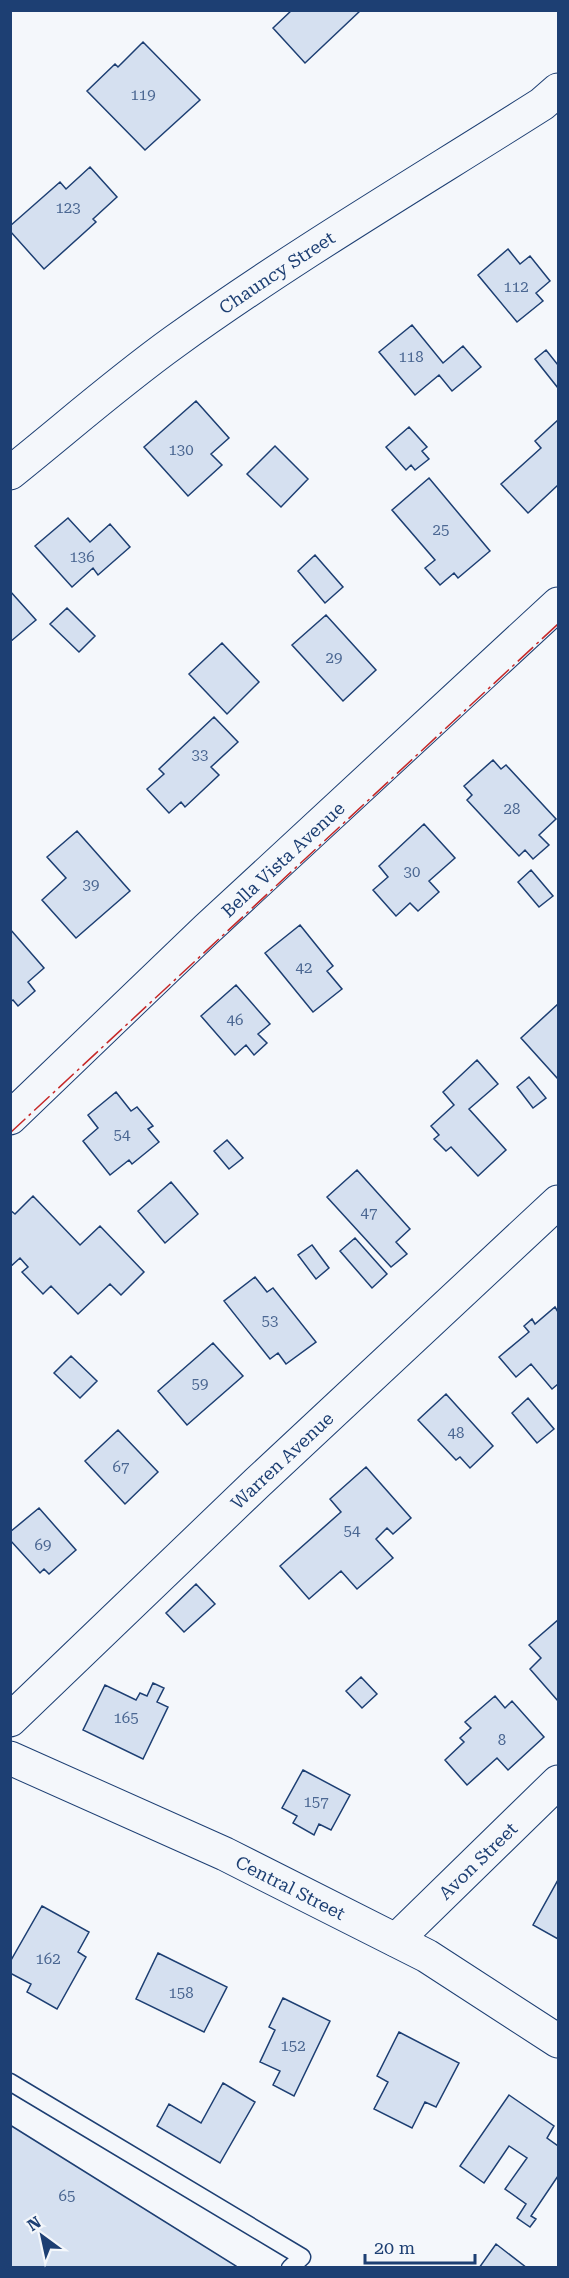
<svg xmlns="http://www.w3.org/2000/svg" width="569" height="2278" font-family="'Roboto Serif',serif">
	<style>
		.building { fill: #d5e0f0; stroke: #1d3f73; stroke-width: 1.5 }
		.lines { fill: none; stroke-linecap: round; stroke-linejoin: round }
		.service-casing { stroke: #1d3f73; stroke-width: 19 }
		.minor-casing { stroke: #1d3f73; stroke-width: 35 }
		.primary-casing { stroke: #1d3f73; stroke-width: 35 }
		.service { stroke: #f4f7fb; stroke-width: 16 }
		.minor { stroke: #f4f7fb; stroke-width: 33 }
		.primary { stroke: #f4f7fb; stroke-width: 33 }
		.power { stroke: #c62828; stroke-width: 1.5; stroke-dasharray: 21 4.5 3 4.5; stroke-linecap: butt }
		.labels { text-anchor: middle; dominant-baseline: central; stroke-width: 4.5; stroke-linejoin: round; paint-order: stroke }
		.number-label { font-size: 15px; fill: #4b6792 }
		.street-label { font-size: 18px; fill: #1d3f73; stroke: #f4f7fb }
	</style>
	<rect width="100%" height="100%" fill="#f4f7fb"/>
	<path class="building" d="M292 10H361L305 63 273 28Z
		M143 42 200 100 145 150 87 91 115 64 118 67Z
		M90 167 117 197 93 219 96 222 44 269 10 231V226L60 182 66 189Z
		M508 249 520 264 530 256 550 281 536 293 543 301 517 322 478 275Z
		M412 325 443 363 463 346 481 367 452 391 439 375 415 395 379 352Z
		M546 350 558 365V388L535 359Z
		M196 401 229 438 211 454 222 465 188 496 144 447Z
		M558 420V485L528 513 501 484 541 448 535 441Z
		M409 427 427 447 422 451 429 459 415 470 411 465 406 470 386 447Z
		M275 446 308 479 281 507 247 474Z
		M429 478 490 551 458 578 454 573 440 585 425 568 435 560 392 510Z
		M68 518 90 542 110 524 130 547 98 575 93 568 72 587 35 546Z
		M315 555 343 587 325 603 298 571Z
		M10 591 36 620 10 642Z
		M67 608 95 636 79 652 50 624Z
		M326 615 376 670 343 701 292 645Z
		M222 643 259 682 227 714 189 674Z
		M214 717 238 742 211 767 219 775 185 807 181 802 169 813 147 789 164 774 159 769Z
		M493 760 501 769 506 765 556 819 539 835 549 845 533 859 525 850 519 856 467 800 472 795 464 786Z
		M424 824 455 858 429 881 439 892 418 911 410 903 396 916 373 890 388 877 379 866Z
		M77 831 130 891 76 938 42 900 66 878 47 857Z
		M531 870 553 896 539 907 518 882Z
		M300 925 333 966 327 971 342 989 313 1012 265 953Z
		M10 929 44 968 28 982 35 991 18 1006 13 1000 10 1002Z
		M236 985 270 1024 258 1034 267 1043 254 1055 246 1045 235 1055 201 1016Z
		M558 1004V1079L521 1038Z
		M477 1060 498 1084 469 1109 506 1150 478 1176 451 1147 446 1151 434 1139 439 1135 431 1126 454 1105 443 1092Z
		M529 1077 546 1098 533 1108 517 1087Z
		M116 1092 131 1111 137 1107 153 1126 148 1129 159 1142 132 1164 129 1160 110 1175 83 1141 98 1128 88 1115Z
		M227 1140 243 1158 229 1169 214 1151Z
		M357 1170 410 1229 396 1242 407 1254 391 1267 327 1197Z
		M171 1182 198 1214 165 1243 138 1211Z
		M33 1196 80 1245 100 1226 144 1272 121 1295 110 1284 78 1314 51 1286 43 1294 22 1272 28 1267 20 1258 10 1267V1210L15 1214Z
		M355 1238 387 1274 372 1288 340 1251Z
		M312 1245 329 1268 316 1279 298 1255Z
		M255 1277 267 1292 273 1288 316 1342 286 1364 278 1353 270 1359 224 1301Z
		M555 1307 558 1312V1384L552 1389 531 1364 516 1377 499 1357 529 1332 524 1326 532 1319 535 1324Z
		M213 1343 243 1376 187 1425 158 1391Z
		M71 1356 97 1381 80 1398 54 1373Z
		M446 1394 493 1446 470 1468 460 1457 456 1460 418 1420Z
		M528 1398 554 1429 537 1443 512 1413Z
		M118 1430 158 1472 125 1504 85 1461Z
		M366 1467 411 1518 393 1534 387 1528 376 1539 393 1558 357 1589 341 1571 309 1599 280 1566 341 1512 330 1499Z
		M39 1508 76 1550 49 1574 44 1569 40 1573 10 1540V1532Z
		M196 1584 215 1604 184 1632 166 1613Z
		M558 1620V1701L530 1669 541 1658 529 1645Z
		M361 1677 377 1694 362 1708 346 1691Z
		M153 1683 164 1688 157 1702 168 1707 143 1759 83 1730 105 1685 136 1700 140 1693 147 1696Z
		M495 1696 505 1708 512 1701 544 1737 508 1770 497 1758 467 1785 445 1760 464 1742 460 1738 471 1728 465 1722Z
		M303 1770 350 1795 331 1830 319 1824 314 1835 293 1823 297 1816 282 1808Z
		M558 1880V1939L533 1925Z
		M42 1906 89 1932 78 1952 86 1957 57 2009 27 1992 31 1984 10 1973V1962Z
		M158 1953 227 1987 204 2032 136 1999Z
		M283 1998 330 2021 294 2096 273 2085 280 2071 260 2062 275 2030 269 2027Z
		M399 2032 459 2063 436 2107 425 2102 412 2128 374 2109 388 2082 377 2076Z
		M223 2083 255 2102 220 2163 157 2126 169 2104 201 2123Z
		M509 2095 554 2126 547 2138 558 2146V2176L531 2216 536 2219 530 2227 517 2218 526 2204 505 2189 527 2158 509 2146 484 2183 460 2166Z
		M10 2125 236 2266 235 2268H10Z
		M496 2244 527 2268H479Z"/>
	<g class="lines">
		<g class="service-casing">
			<path id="service" d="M10 2082 302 2257 290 2268"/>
		</g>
		<g class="minor-casing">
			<g id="minor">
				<path id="s1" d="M10 1118 207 929 558 604"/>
				<path id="s2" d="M10 1720 257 1483 558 1202"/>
				<path id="s3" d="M10 1758 225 1854 427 1956 558 2041"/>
				<path id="s4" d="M396 1940 558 1782"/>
			</g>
		</g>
		<g class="primary-casing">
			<g id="primary">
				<path id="s5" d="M10 473C65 429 117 383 174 342 292 257 419 182 542 104L558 90"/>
			</g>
		</g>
		<use href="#service" class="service"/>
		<use href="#minor" class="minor"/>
		<use href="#primary" class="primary"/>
		<path class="power" d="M10 1133 558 624"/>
	</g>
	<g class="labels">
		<g class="number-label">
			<text x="143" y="95">119</text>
			<text x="68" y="208">123</text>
			<text x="516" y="287">112</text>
			<text x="411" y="357">118</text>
			<text x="181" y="450">130</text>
			<text x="441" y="530">25</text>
			<text x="82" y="557">136</text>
			<text x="334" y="658">29</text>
			<text x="200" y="755">33</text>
			<text x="512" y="809">28</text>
			<text x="412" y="872">30</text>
			<text x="91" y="885">39</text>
			<text x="304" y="968">42</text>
			<text x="235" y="1020">46</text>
			<text x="122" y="1135">54</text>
			<text x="369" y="1213">47</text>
			<text x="270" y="1321">53</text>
			<text x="200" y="1384">59</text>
			<text x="456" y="1433">48</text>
			<text x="121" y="1467">67</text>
			<text x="352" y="1531">54</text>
			<text x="43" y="1545">69</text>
			<text x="126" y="1718">165</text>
			<text x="502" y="1740">8</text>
			<text x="316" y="1802">157</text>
			<text x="48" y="1959">162</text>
			<text x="181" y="1993">158</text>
			<text x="293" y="2046">152</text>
			<text x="67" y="2196">65</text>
		</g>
		<g class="street-label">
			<text stroke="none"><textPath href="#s5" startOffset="334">Chauncy Street</textPath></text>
			<text stroke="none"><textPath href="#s1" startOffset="376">Bella Vista Avenue</textPath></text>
			<text stroke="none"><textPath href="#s2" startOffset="376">Warren Avenue</textPath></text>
			<text stroke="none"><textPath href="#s4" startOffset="114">Avon Street</textPath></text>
			<text stroke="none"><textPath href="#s3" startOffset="309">Central Street</textPath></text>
		</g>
	</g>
	<rect width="569" height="2278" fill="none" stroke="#1d3f73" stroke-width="24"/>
	<g transform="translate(42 2236) rotate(327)" stroke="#f4f7fb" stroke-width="4.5" paint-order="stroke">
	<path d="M0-4.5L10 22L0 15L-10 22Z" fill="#1d3f73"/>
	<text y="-9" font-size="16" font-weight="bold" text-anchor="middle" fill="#1d3f73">N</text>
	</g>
	<path d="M365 2254v9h110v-9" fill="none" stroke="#1d3f73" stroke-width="3"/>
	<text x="374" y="2254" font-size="18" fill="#1d3f73" stroke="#f4f7fb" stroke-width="4.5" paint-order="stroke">20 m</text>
</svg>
